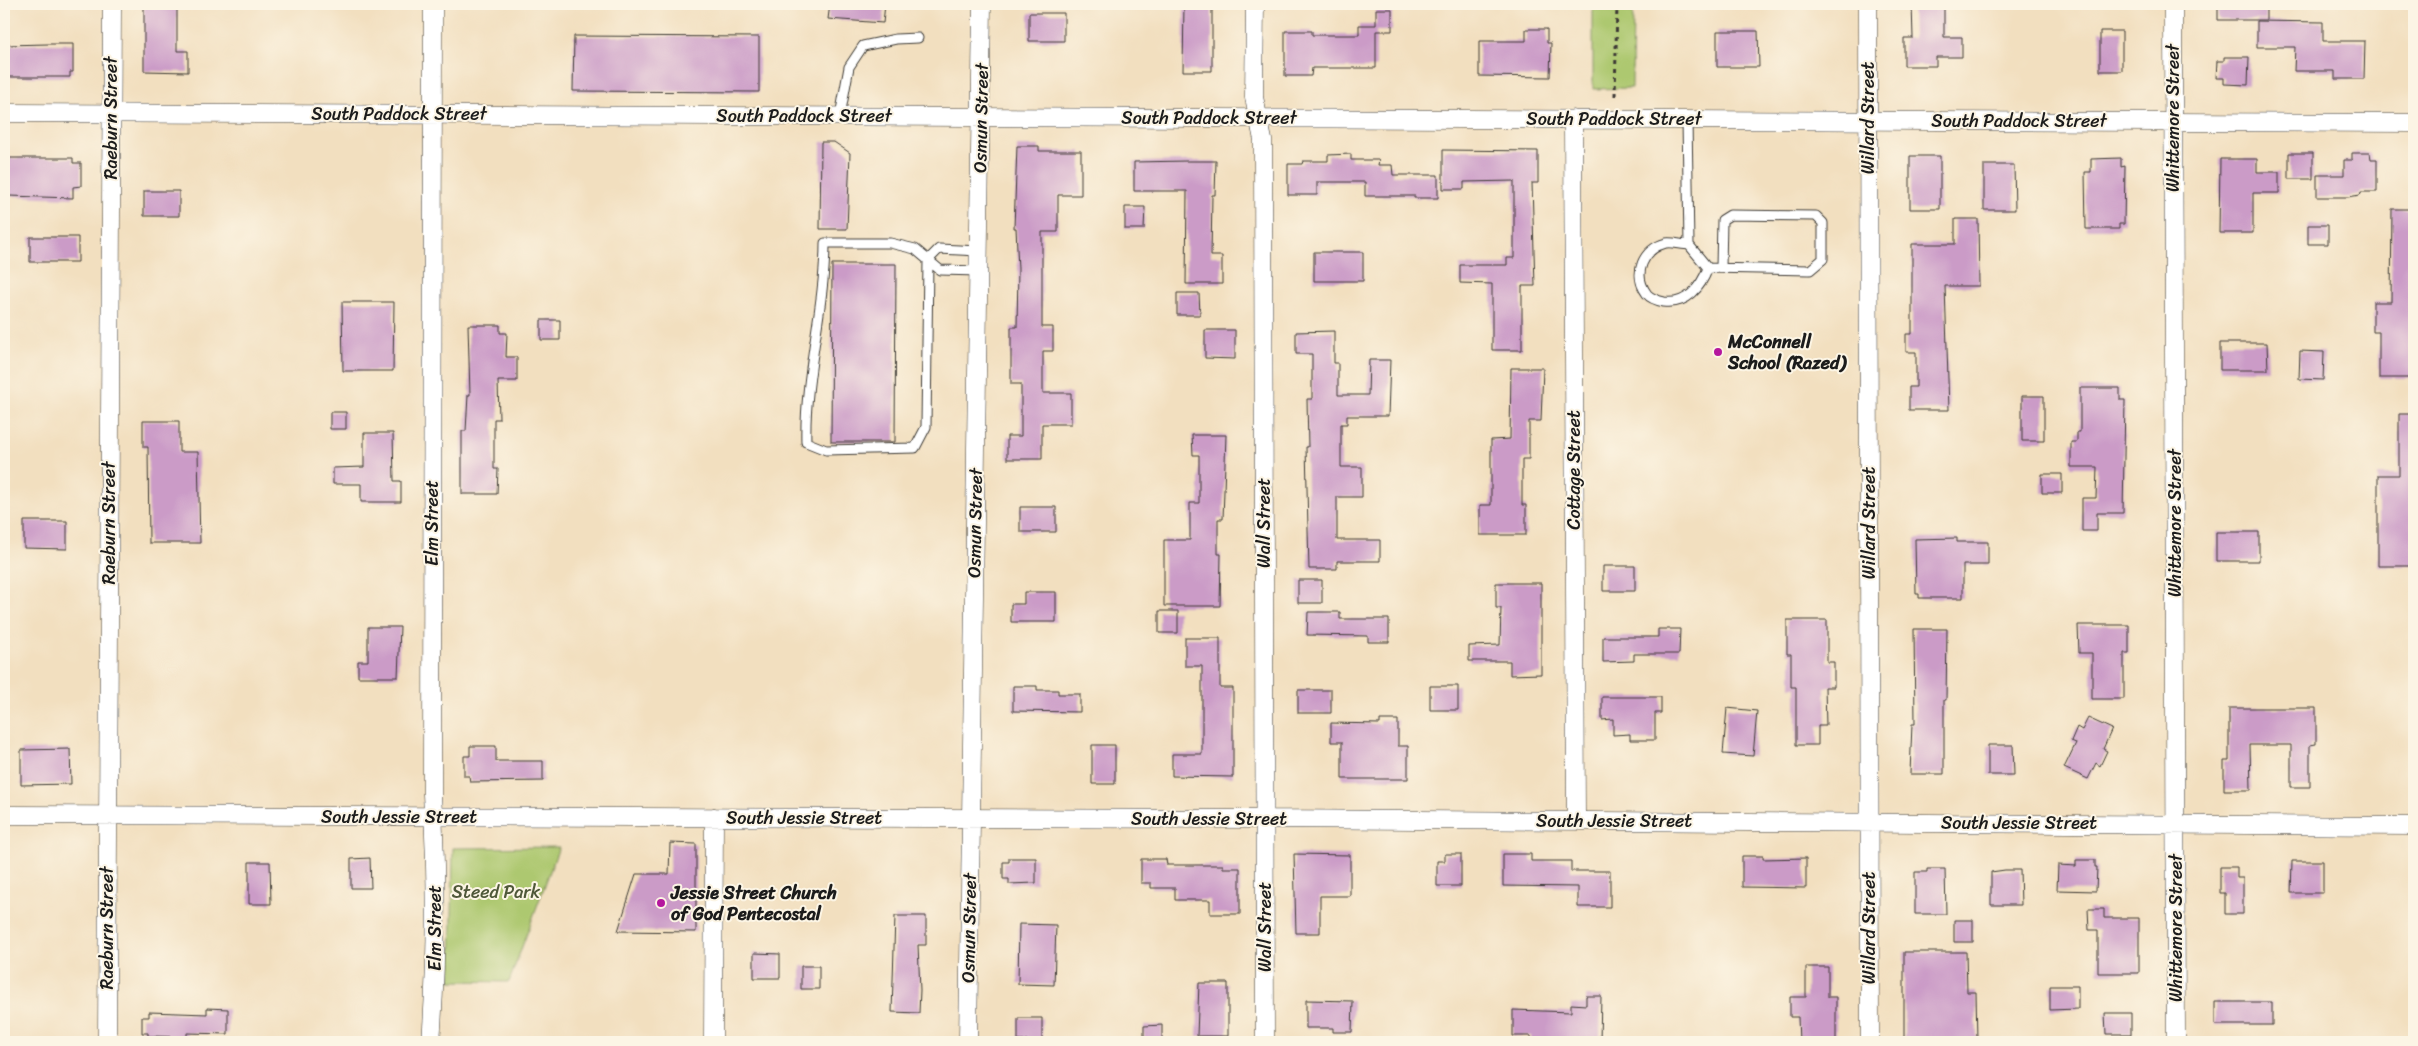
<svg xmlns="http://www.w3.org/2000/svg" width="2418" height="1046" font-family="Sriracha,sans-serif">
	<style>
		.green { fill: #adc86f; stroke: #647246 }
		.building { fill: #cb9bc7 }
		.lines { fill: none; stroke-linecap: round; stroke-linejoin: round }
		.lane-casing { stroke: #3c3934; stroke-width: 11 }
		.street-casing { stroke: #3c3934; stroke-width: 19 }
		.path { stroke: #3c3934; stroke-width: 3; stroke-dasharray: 4 4; stroke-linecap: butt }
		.lane { stroke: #fff; stroke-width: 9 }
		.street { stroke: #fff; stroke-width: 18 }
		.poi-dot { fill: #b5179e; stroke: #fcf5e5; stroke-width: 2 }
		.labels { text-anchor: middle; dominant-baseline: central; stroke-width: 4; stroke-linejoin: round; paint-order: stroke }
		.street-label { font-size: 18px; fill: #1c1c1c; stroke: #fcf5e5 }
		.poi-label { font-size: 18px; font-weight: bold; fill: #1c1c1c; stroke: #fcf5e5; text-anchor: start }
		.park-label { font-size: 18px; fill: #4f5839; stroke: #fcf5e5 }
	</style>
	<rect width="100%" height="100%" fill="#fcf5e5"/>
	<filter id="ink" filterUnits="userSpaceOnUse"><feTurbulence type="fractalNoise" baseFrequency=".02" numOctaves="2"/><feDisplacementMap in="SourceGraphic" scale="10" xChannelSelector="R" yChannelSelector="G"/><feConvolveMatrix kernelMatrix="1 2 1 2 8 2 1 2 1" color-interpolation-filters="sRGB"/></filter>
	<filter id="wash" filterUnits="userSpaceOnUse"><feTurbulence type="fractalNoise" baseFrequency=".0096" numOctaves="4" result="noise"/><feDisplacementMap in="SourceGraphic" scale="20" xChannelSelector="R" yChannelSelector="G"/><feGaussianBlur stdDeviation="1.12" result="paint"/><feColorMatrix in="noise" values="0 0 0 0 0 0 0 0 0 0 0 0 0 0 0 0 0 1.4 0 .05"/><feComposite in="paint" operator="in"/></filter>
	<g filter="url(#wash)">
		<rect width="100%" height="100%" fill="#f2dfbf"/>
		<path class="green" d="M1593 4H1633L1632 88 1593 89Z
			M559 847 509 982 451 981 453 848Z"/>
		<g id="blocks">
			<path class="building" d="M144 4H177V51H188V72L144 71Z
				M830 4H885L883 23 828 19Z
				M1184 4H1212V71H1183Z
				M1912 4H1944V37H1962V57H1936V66H1904V38H1913Z
				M2218 4H2266V20H2218Z
				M1376 9H1392V31H1376V68H1312L1311 76H1285V31H1312V35H1359V25H1376Z
				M1029 13H1064V41H1029Z
				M2257 21 2323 22V41H2365L2364 79H2335V71H2294L2295 47H2257Z
				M1526 29H1547V43H1551L1550 77 1479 76V41H1526Z
				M1717 31H1758L1759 67H1717Z
				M2100 31H2122V71H2100Z
				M574 36 759 37V92L573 91Z
				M48 44H73V72H70V77H8V72H4V45Z
				M2224 57H2249L2248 85 2224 84V78H2216L2217 61H2224Z
				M821 142H834L850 153 847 229H820Z
				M1017 146H1039V151H1081V195H1058V232H1042V327H1053V351H1043V393H1071V424H1042V459H1007V436H1021V384H1011V327H1017L1018 269 1016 228H1014Z
				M1443 150 1538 151V183H1532L1535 286H1522V350H1492V284L1460 283V265H1507V258H1514V181L1464 182V189H1443Z
				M2289 153H2313V179H2289Z
				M2352 153H2370L2371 159H2377V192H2361L2360 195 2348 197H2317V175H2344V160H2352Z
				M1351 154V160H1379L1378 165H1392L1393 175H1438V198H1415V196H1365V182H1317V195H1288V164H1302L1303 161H1328V155Z
				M1910 156H1940V209H1910Z
				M9 158H73V163H81V186L73 187V198L9 196Z
				M2121 158V167L2125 166 2124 224H2119V229H2086L2085 172H2091V159Z
				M2220 159H2257V172H2279V193H2253V233H2219Z
				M1187 161H1216L1215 195H1212L1211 256H1222V284H1186L1187 191H1134V162Z
				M1984 165H2014L2015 210H1984Z
				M144 191H179V216H144Z
				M1125 207H1145L1144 229H1125Z
				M2392 209H2414V378H2379V332H2373V302H2391Z
				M1955 219H1978L1979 286H1945L1949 410H1909V387H1916V352H1906V334H1912V244H1955Z
				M2308 225H2328V244H2308Z
				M30 237H78V262H30Z
				M1314 252H1363V281H1314Z
				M832 264H896L895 442H831Z
				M1177 293H1199L1200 315H1177Z
				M342 302H394L393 371H343Z
				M541 320H560V340H541Z
				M468 325H500V333H507L506 357H517V381H498L499 419H494V469H498L497 494H462V431H466L468 395H470Z
				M1205 330H1235V359L1205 358Z
				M1334 331V363H1338V395H1368L1369 360H1390L1388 416H1347V424H1341V467H1362V497H1337V540H1380V561H1337V569H1309L1306 447H1308L1307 399H1312V354H1296V332Z
				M2220 343H2267L2268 370H2220Z
				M2300 351 2324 352 2323 380 2299 379Z
				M1511 368H1543L1541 421H1529V459H1522V505H1526V535H1480V505H1491V440L1510 439Z
				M2080 388H2120V400H2125L2123 513H2097V531H2082V498H2096L2097 467H2071V442H2077V432H2080Z
				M2022 396H2044V441H2022Z
				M330 412H346V429H330Z
				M2399 414H2414V566H2378V475H2399Z
				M143 421H179V452H198L200 543H149L148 447H143Z
				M364 433H393L394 481H401V502H361V484H333V468L364 467Z
				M1192 435H1226L1223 519H1218V554H1221L1220 606H1164V540H1190V503H1199V455H1193Z
				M2042 474H2062V493H2042Z
				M1020 507H1056V532H1020Z
				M24 521H67V549L24 548Z
				M2216 532H2259V561H2216Z
				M1957 538V542H1988V565H1963V598H1919V594H1916L1915 539Z
				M1603 566H1635V591H1603Z
				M1298 580H1322V603H1298Z
				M1496 583H1541V674L1510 675V661H1469V646L1500 645 1501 608H1496Z
				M1024 592H1056V622H1011V604H1024Z
				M1159 611H1178V633H1159Z
				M1308 612H1340V619H1389V642H1368V636L1307 635Z
				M1787 620H1827V662H1834V687H1825L1826 726H1818V745H1796V687H1791V654H1787Z
				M2078 625H2129V653H2124V699H2092V653H2079Z
				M368 627H400L398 677H358V661H368Z
				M1658 629H1680L1679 654H1634V661L1603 662V637H1658Z
				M1914 629H1947L1946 700H1944V774H1910L1912 724H1915Z
				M1185 638H1220V688H1233V777L1172 776V754H1202V666H1185Z
				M1013 686H1037V690H1058V694H1080V712L1013 711Z
				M1430 686H1458V710H1430Z
				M1298 690H1331V713H1298Z
				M1602 697H1661V713H1655V740H1630V734L1613 735V719L1602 720Z
				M1727 708 1757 711 1753 756 1723 754Z
				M2229 708H2316V744L2310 745V787H2291V745H2250L2251 790H2224V761H2229Z
				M2088 718 2112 729 2103 749 2107 751 2100 766 2096 763 2088 779 2064 768 2076 743 2071 741 2077 727 2082 730Z
				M1380 720H1398V746H1408V779H1342V742H1331V723L1380 724Z
				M1092 745H1115V784H1092Z
				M1988 745H2013L2014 775H1988Z
				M470 746H496V761H543V781L470 782 469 776H464V756H470Z
				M70 749 71 784 21 785V750Z
				M670 843 696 844V932L618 931 636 874H669Z
				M1294 854 1350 855V896H1320V933H1296Z
				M1445 854H1461V886H1437V861H1445Z
				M1503 854H1531V861H1571V871H1610V907H1578V887L1503 886Z
				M1742 856H1763V859L1806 858V888L1742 887Z
				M370 858 371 888H351V859Z
				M1009 858H1036V883L1009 884V879H1003V862H1009Z
				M1141 859H1166L1167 865H1223V868H1240V914H1210V900H1175V888H1151V883H1141Z
				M2076 860H2095V867H2097L2096 891 2057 890 2058 865 2076 866Z
				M2292 861H2323V893H2291Z
				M249 862H270L271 904H249Z
				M2220 867H2237V878H2243V914H2225V893H2220Z
				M1927 869H1945L1946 914H1915V872H1927Z
				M2005 870H2020L2021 905H1991V872Z
				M2088 909H2104V918H2139V973H2098V930H2089Z
				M895 916H926V945H918L920 990 919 1013 892 1012Z
				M1954 920H1973V942H1954Z
				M1019 924 1056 925 1054 985 1018 984Z
				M1904 952H1966L1967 992H1976L1977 1040 1904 1042Z
				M754 953 780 954V978H754Z
				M801 966H819V989H801Z
				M1806 967H1828V997H1836V1042H1799L1798 1017H1790V997H1806Z
				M1199 983H1228V1036H1197Z
				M2050 986H2078V1009L2050 1010Z
				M1586 996H1601L1600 1042 1531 1041V1036H1513V1010L1571 1012V1004L1586 1005Z
				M1306 1000 1353 1001 1352 1032H1333V1028H1306Z
				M2215 1002H2272V1025H2215Z
				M207 1008 228 1009V1034L187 1033V1037L148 1036V1033H142V1017H149V1012L207 1014Z
				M2105 1013H2131V1034H2106Z
				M1018 1018H1042V1041H1018Z
				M1162 1025V1042H1144V1026Z"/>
		</g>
	</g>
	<g filter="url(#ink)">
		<use href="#blocks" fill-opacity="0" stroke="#3c3934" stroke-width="1"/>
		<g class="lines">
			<g class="lane-casing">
				<path id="lane" d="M840 116 849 67 863 46 896 39 918 38
					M1687 120 1689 245 1708 268 1810 270 1823 259V223L1816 216 1730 215 1722 220 1721 268
					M825 243H890L915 249 928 260 926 427 915 448 826 450 806 442C804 375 825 309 825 243Z
					M1689 245C1682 245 1673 242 1666 243 1643 249 1632 274 1647 294 1650 298 1659 301 1664 302 1687 305 1701 287 1708 268
					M979 271 940 270 928 260 939 249 979 251"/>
			</g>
			<g class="street-casing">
				<path id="street" d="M1255 4 1254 97 1263 140 1265 1042
					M1868 4 1870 1042
					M2173 4 2176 1042
					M4 113 2414 123
					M1573 119 1576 821
					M4 815 1265 819 2414 826
					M107 1042 112 4
					M431 1042C437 960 437 877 432 794L433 4
					M713 1042 714 817
					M968 1042 982 4"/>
			</g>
			<path class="path" d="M1615 96 1617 4"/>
			<use href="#lane" class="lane"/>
			<use href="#street" class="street"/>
		</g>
	</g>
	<g class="poi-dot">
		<circle cx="1718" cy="352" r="5"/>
		<circle cx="661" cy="903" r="5"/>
	</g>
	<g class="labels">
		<g class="street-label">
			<text x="399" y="114">South Paddock Street</text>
			<text x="804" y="116">South Paddock Street</text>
			<text transform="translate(111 118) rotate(-90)">Raeburn Street</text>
			<text transform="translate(981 118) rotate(-89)">Osmun Street</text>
			<text x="1209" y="118">South Paddock Street</text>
			<text transform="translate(1868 118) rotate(-90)">Willard Street</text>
			<text transform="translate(2173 118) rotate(-90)">Whittemore Street</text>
			<text x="1614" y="119">South Paddock Street</text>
			<text x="2019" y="121">South Paddock Street</text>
			<text transform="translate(1574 470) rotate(-90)">Cottage Street</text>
			<text transform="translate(109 523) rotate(-90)">Raeburn Street</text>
			<text transform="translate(432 523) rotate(-90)">Elm Street</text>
			<text transform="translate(975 523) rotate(-89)">Osmun Street</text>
			<text transform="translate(1264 523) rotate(-90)">Wall Street</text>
			<text transform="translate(1869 523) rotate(-90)">Willard Street</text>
			<text transform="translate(2175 523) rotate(-90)">Whittemore Street</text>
			<text x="399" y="817">South Jessie Street</text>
			<text x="804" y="818">South Jessie Street</text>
			<text x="1209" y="819">South Jessie Street</text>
			<text x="1614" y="821">South Jessie Street</text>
			<text x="2019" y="823">South Jessie Street</text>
			<text transform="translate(1265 927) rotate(-90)">Wall Street</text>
			<text transform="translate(107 928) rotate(-90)">Raeburn Street</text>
			<text transform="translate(435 928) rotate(-90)">Elm Street</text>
			<text transform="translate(969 928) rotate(-89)">Osmun Street</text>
			<text transform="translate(1869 928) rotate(-90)">Willard Street</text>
			<text transform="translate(2176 928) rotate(-90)">Whittemore Street</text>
		</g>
		<g class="poi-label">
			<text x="1728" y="342">McConnell<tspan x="1728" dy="21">School (Razed)</tspan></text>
			<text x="671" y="893">Jessie Street Church<tspan x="671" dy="21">of God Pentecostal</tspan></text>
		</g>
		<g class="park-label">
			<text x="496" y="892">Steed Park</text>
		</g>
	</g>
	<rect width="2418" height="1046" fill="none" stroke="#fcf5e5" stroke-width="20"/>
</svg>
